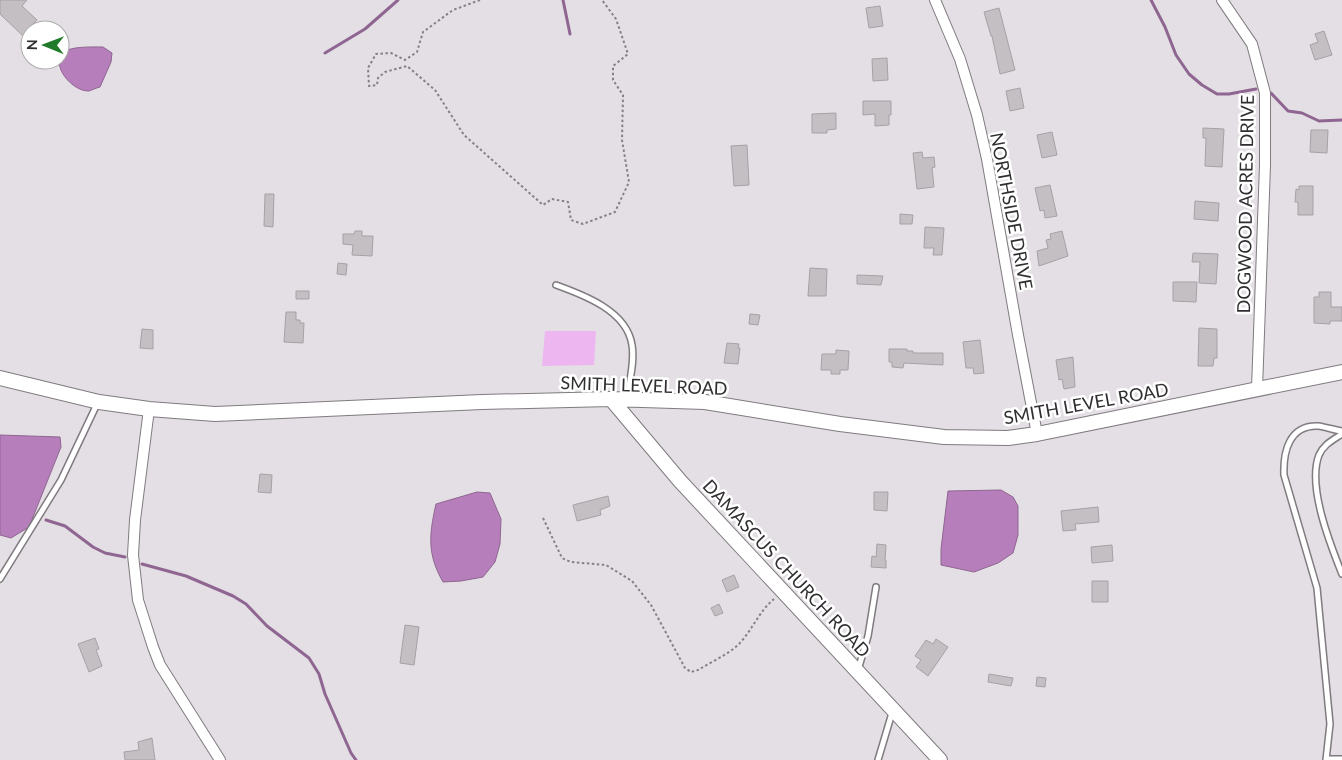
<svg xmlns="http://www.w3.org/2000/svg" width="1342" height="760" font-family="Lato,sans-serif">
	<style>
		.green { fill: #edb6f1 }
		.water { fill: #b67eba; stroke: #8e6691 }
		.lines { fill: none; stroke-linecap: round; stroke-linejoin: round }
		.stream { stroke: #8e6691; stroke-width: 3 }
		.building { fill: #c3bfc3; stroke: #a5a1a6 }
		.lane-casing { stroke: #7f7b7f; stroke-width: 8 }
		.street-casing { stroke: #7f7b7f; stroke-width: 12 }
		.secondary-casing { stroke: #7f7b7f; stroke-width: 16 }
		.path { stroke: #848084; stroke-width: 2; stroke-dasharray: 2.5 2.5; stroke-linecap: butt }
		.lane { stroke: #fff; stroke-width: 5 }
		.street { stroke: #fff; stroke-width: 10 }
		.secondary { stroke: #fff; stroke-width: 14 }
		.labels { text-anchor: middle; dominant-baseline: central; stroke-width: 5; stroke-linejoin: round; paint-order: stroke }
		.street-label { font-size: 18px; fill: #302e30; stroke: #fff }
	</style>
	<rect width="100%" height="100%" fill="#e4dfe4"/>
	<path class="green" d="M545 331H596L594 365 542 366Z"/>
	<path class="water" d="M103 47 112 53 111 62 100 87C96 88 92 90 89 91 73 92 49 65 64 52 71 46 94 47 103 47Z
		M0 435 60 437 61 447 29 527 11 538 0 535Z
		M1001 490 1013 497 1018 506V535L1013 553 998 563 974 572 941 565V549L948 491Z
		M477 492 490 493 501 519 500 544 495 562 483 577 461 581 443 582C427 554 429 535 436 504Z"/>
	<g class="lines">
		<path class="stream" d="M563 0 570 34
			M1151 0 1165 27 1176 55 1189 74 1202 85 1217 94H1229L1256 89
			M325 53 365 29 398 0
			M1271 93 1288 111 1302 113 1319 121 1342 120
			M46 520 65 526 93 547 105 553 125 557
			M142 564 186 576 233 596 246 604 267 626 309 658 319 674 325 694 351 753 356 760"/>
	</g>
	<path class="building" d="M0 0H27L22 6 37 20 32 25 35 28 30 30 28 36 26 34 23 36 0 14Z
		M880 6 883 26 869 28 866 8Z
		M999 8 1015 70 1000 74 992 36H991L984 12Z
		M1324 31 1332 55 1315 60 1310 45 1318 42 1315 34Z
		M887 58 888 80 873 81 872 59Z
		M1020 88 1024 108 1010 111 1006 91Z
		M863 101H891V115H889V125L875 126V114L863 115Z
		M836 113V129L827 130V133H812V114Z
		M1203 128 1224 129 1222 167 1205 166 1206 138H1203Z
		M1311 130H1328L1327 153 1310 152Z
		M1052 132 1057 155 1042 158 1037 135Z
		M747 145 749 185 734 186 731 146Z
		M922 152 923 158 934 157 935 167 932 168 934 187 917 189 913 153Z
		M1050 185 1057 216 1045 218 1044 210 1040 211 1035 188Z
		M1299 186H1313V215H1298V202H1295L1296 189 1299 190Z
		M265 194H274L273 227 264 226Z
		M1195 201 1219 203 1218 221 1194 219Z
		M900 214 913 215 912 224H900Z
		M925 227 944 228 942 255H933L934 248H924Z
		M355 231H362V236H373L372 256 352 255 353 245 343 244V234H354Z
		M1062 231 1068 256 1039 266 1037 251 1048 248 1046 240 1051 239 1050 234Z
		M1193 253 1218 254 1216 284 1199 283 1200 262H1192Z
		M338 263 347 264 346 275 337 274Z
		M810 268 827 269 826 296H808Z
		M857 275 883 276 881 285 857 284Z
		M1173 282H1197L1196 302 1173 301Z
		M296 291H309V299H296Z
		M1319 292H1331V307H1342V321H1330V324L1314 323V297H1319Z
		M286 312H296V320H300V323H304L303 343 284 342Z
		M750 314 760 315 758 325 749 324Z
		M1199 328 1217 329V358H1214L1213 366H1198Z
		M142 329 153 330V349L140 348Z
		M980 340 984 373 974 374 973 368H966L963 342Z
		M727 343 739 344 738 348H740L738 364 724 363Z
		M889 349H907V351H913V353H943V365L904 363 903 368 892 367V362H889Z
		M836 350 849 351 848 370H840V374H831V370H821L822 354H836Z
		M1073 357 1075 387 1064 389 1062 379 1059 380 1056 360Z
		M260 474 272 475 271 493 258 492Z
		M874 492H888L887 511 874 510Z
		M608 496 610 506 600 510 601 515 577 521 573 505Z
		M1098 507 1099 522 1075 524 1076 530 1063 531 1061 511Z
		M877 544 886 545 885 560H886V568L871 567 872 556 876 557Z
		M1112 545 1113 561 1092 563 1091 547Z
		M734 575 739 587 727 592 722 580Z
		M1092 581H1108V602H1092Z
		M719 604 723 613 715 616 711 608Z
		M405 625 419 627 414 665 400 663Z
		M95 638 99 649 96 650 102 666 89 672 78 644Z
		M936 639 948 647 928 676 916 667 921 660 915 656 926 640 933 644Z
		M989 674 1013 678 1011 686 988 682Z
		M1037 677 1046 678 1045 687 1036 686Z
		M152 738 155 760H125L124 752 139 750 138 742Z"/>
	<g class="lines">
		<g class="lane-casing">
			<path id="lane" d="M556 285C584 295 627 311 632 345 635 362 629 382 627 399
				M1342 434C1333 440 1324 444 1319 455 1307 486 1330 544 1342 574
				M0 579 61 480 98 402
				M858 670 868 636 876 587
				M1326 759H1342
				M878 760 892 713
				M1326 760 1330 724 1317 588 1284 475C1283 452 1289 425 1318 426 1326 427 1334 430 1342 431"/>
		</g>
		<g class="street-casing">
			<path id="street" d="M935 0 960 59 977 115 987 159 1018 335 1037 434
				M1222 0 1252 44 1265 93V165L1257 389
				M149 409 135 520 133 555 138 600 153 647 160 665 220 760"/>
		</g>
		<g class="secondary-casing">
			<path id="secondary" d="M0 378 99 402 149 409 215 414 482 402 611 399 705 402 840 424 944 437 1008 438 1037 434 1342 372
				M611 399 680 481 940 760"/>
		</g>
		<path class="path" d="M480 0 453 10 423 32 417 52 405 60 391 53 376 54 368 68 369 86 377 85 378 78 385 72 407 66 435 90 464 135 543 205 552 199 568 202 571 220 583 224 615 212 629 182 622 140 623 95 613 80V66L628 54 616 19 602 0
			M543 518 562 558 571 562 606 565 632 581 651 605 685 668 691 672 698 670C711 662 727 655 738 645 752 631 759 611 774 599"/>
		<use href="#lane" class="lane"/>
		<use href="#street" class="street"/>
		<use href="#secondary" class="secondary"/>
	</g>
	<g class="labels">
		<g class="street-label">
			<text transform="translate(1245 204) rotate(-89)">DOGWOOD ACRES DRIVE</text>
			<text transform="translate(1012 211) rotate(79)">NORTHSIDE DRIVE</text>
			<text transform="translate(644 385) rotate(2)">SMITH LEVEL ROAD</text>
			<text transform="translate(1086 403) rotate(-10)">SMITH LEVEL ROAD</text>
			<text transform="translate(787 568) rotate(47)">DAMASCUS CHURCH ROAD</text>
		</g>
	</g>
	<g transform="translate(45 45) rotate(271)"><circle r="24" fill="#ffffff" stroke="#acabac"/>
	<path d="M0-4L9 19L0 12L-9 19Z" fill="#227b2a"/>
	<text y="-8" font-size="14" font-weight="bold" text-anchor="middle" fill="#302e30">N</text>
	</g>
</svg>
